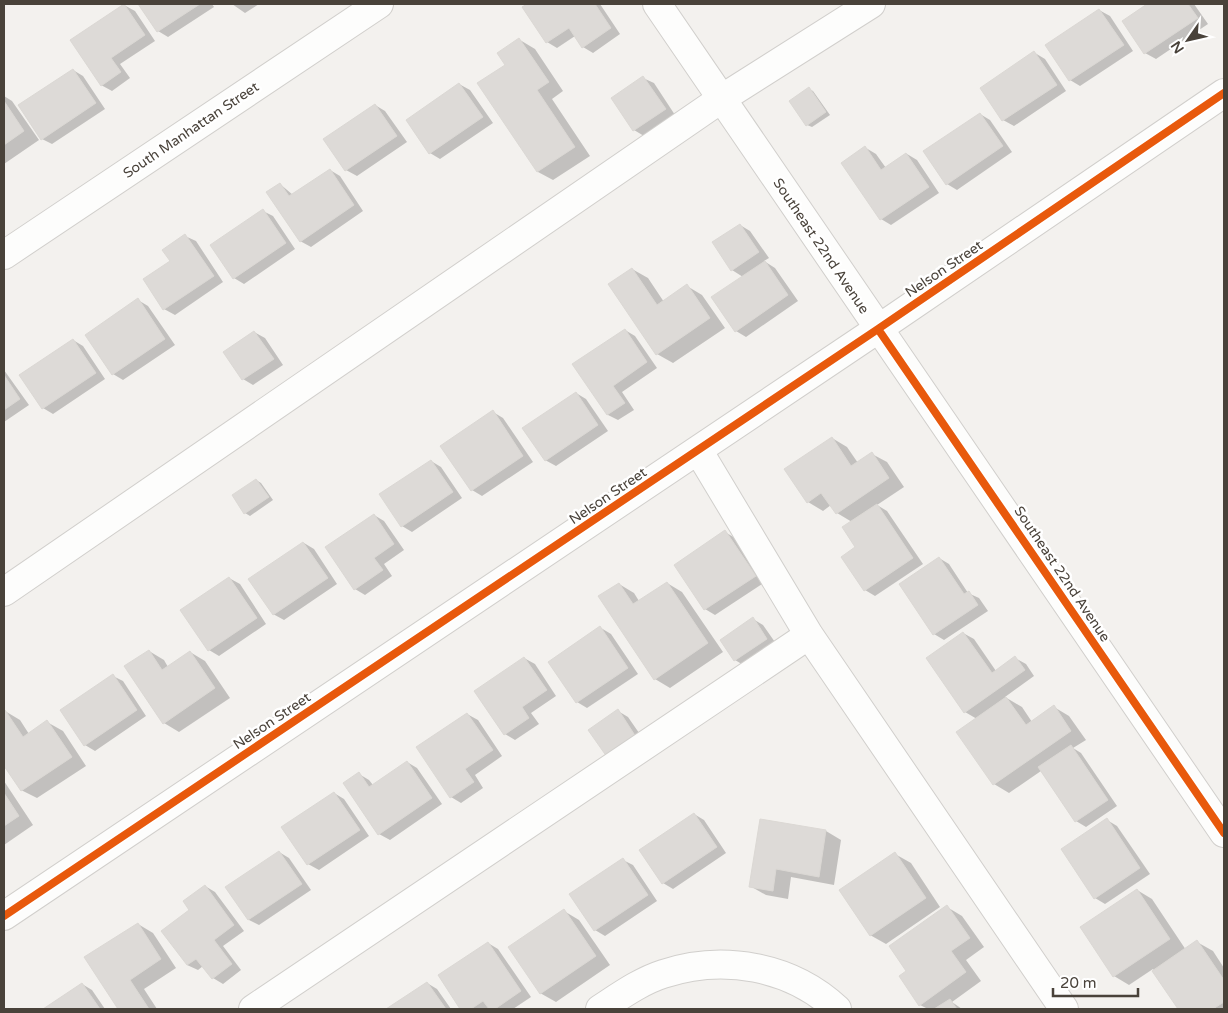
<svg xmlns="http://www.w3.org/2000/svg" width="1228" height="1013" font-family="'Varela Round',sans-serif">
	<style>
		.shadow { fill: #0003 }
		.building { fill: #dddad7; stroke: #dbd8d4 }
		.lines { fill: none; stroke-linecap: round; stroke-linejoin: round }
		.minor-casing { stroke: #d1cfcc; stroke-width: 30 }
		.minor { stroke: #fdfdfc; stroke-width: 28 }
		.cycleway-casing { stroke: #fff; stroke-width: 11 }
		.cycleway { stroke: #e8590c; stroke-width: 8 }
		.labels { text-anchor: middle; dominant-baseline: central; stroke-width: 5; stroke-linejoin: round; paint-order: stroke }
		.street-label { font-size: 14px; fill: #49423a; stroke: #fff }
	</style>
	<rect width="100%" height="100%" fill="#f3f1ee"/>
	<path class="shadow" d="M140 4H212L214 7 168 37 158 31Z
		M232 4H259L245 13Z
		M529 4H600L620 34 593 53 583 47 575 36 557 48 547 42 524 7Z
		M1149 4H1194L1208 24 1156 59 1145 53 1124 21Z
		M124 5 135 11 155 41 120 64 130 78 112 91 101 85Z
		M1099 10 1110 16 1133 51 1080 86 1070 80 1047 46Z
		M520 40 535 49 563 91 552 99 590 156 553 180 538 172 479 84 507 65Z
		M1035 53 1045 59 1066 91 1014 126 1003 120 982 88Z
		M73 70 83 76 105 109 52 144 42 139Z
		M643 78 654 83 675 115 644 136 634 130Z
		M459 84 470 90 493 123 440 159 430 153Z
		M809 89 813 91 830 115 812 127 807 125Z
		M4 96 12 101 39 140 4 164Z
		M375 105 385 111 407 142 357 176 346 170 325 139Z
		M980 114 990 120 1012 152 957 190 947 184Z
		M866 148 876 154 886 168 907 154 917 160 939 193 891 225 881 219Z
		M330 170 340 176 363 211 311 247 300 241 280 184 293 195Z
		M263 211 273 216 295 249 244 284 234 278Z
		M740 225 750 231 769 258 764 261 775 268 798 301 746 337 736 331 743 277 732 270Z
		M185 236 196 241 223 282 175 315 164 309Z
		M632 269 648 278 664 302 687 286 702 295 725 328 673 363 657 354Z
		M138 300 148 306 175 345 123 380 113 374Z
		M625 330 635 336 657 368 622 392 634 410 618 420 608 415 574 364Z
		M254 332 265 338 283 365 253 385 243 379Z
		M73 340 83 346 105 379 53 414 43 408Z
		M4 370 29 405 4 422Z
		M576 393 586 399 608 431 556 466 545 460Z
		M493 412 503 418 533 462 482 496 472 490Z
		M832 438 847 447 858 463 872 454 887 462 904 487 877 505 887 511 923 564 875 596 865 590 852 522 837 513 831 505 823 511 808 502Z
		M431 461 441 467 462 498 412 532 402 526Z
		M256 480 261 483 273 500 250 516 245 513 233 496Z
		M374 515 384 521 404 550 384 564 392 576 365 595 355 589Z
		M725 532 735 538 765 582 715 615 705 609 676 565Z
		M304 543 314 549 337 584 284 620 273 614Z
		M939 558 949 564 968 593 979 598 988 611 944 640 934 634Z
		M229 578 240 584 266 624 219 656 209 650Z
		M667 583 682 592 723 652 670 688 655 679 619 584 634 593 639 601Z
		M753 619 763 625 777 645 745 666 735 660Z
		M601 628 611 634 638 674 587 708 577 702Z
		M963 633 974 639 996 671 1015 658 1026 664 1034 676 1005 697 1022 707 1032 722 1054 707 1069 716 1086 740 1073 748 1081 753 1117 806 1086 827 1076 821 1041 771 1009 793 994 784 977 719 965 712Z
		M149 651 164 660 168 667 190 652 205 661 230 698 179 732 164 723Z
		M524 658 535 664 556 696 531 713 539 724 515 740 505 734Z
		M113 676 123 681 146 716 95 751 85 745Z
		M5 711 20 720 29 734 47 722 63 731 86 766 37 798 21 790 4 763Z
		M618 711 628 717 646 743 618 762Z
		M467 714 478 720 502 756 475 775 483 788 461 803 451 797Z
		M407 762 417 768 442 804 390 840 379 834 359 774 369 780 373 785Z
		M4 781 33 825 4 845Z
		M334 793 344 799 369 836 319 870 308 864 283 827Z
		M694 814 704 820 726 853 673 889 663 883Z
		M1107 820 1117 826 1150 874 1105 904 1095 898Z
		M826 831 841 840 834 885 791 877 788 899 766 895 750 886Z
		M279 852 289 858 311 890 259 925 249 920 227 887Z
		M895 854 911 863 940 907 886 944 870 935Z
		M623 860 633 865 657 901 605 936 595 930Z
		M205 886 215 892 244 931 223 946 241 970 223 984 213 978 203 966 198 970 187 965 191 910Z
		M1137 890 1152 899 1186 950 1197 942 1213 951 1224 968V1009H1180L1153 969 1129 985 1114 976Z
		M947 907 962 916 984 947 966 960 981 981 952 1002 962 1009H928L920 1005 908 971Z
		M564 911 579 920 610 965 556 1002 540 993Z
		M138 924 153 933 176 968 144 989 157 1009H120L86 958Z
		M488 943 498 949 531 997 513 1009H462L439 976Z
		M427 983 437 989 451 1009H388Z
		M82 984 92 990 105 1009H45Z"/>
	<path class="building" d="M124 4 145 35 111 58 121 72 101 86 70 40Z
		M138 4H200L157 32Z
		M527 4H595L611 28 582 48 569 28 546 43 522 7Z
		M1147 4H1188L1198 18 1144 54 1122 21Z
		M1099 9 1124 45 1069 81 1045 45Z
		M519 38 549 82 537 90 575 147 537 172 477 83 505 65 497 53Z
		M1034 51 1057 85 1002 121 980 88Z
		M73 69 96 103 41 140 18 105Z
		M643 76 666 109 633 131 611 98Z
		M459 83 483 117 429 154 406 120Z
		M809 87 826 112 806 126 789 101Z
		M4 101 24 131 4 145Z
		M375 104 397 136 345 171 323 139Z
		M980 113 1003 146 946 185 923 151Z
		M865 146 881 170 906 153 929 187 880 220 841 163Z
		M330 169 354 205 300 242 266 192 280 183 289 196Z
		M263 209 286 243 233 279 210 245Z
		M740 224 759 252 731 271 712 242Z
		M185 234 214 276 163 310 143 279 170 261 162 250Z
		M765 261 788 295 735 332 711 297Z
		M632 268 657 305 687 284 710 318 656 355 608 284Z
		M138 298 165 339 112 375 85 335Z
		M625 329 647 362 613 386 625 403 607 415 572 364Z
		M254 331 274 359 242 380 223 352Z
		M73 339 96 373 42 409 19 375Z
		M4 375 20 399 4 410Z
		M576 392 598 425 545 461 522 428Z
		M493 410 523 456 471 491 440 446Z
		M832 437 851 466 872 452 889 478 836 514 821 493 807 503 784 469Z
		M431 460 453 492 401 527 379 494Z
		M256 479 269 497 244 514 232 495Z
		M877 504 913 558 864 591 841 557 855 547 842 527Z
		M374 514 394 544 374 558 383 570 354 590 325 547Z
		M725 530 756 576 704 610 674 565Z
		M303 542 328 578 273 615 248 579Z
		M939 557 964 594 969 591 978 605 933 635 899 584Z
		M229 577 257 618 208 651 180 610Z
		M667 582 708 643 654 680 598 596 619 583 633 604Z
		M753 617 767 639 734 661 720 640Z
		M600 626 628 668 576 703 548 662Z
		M963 632 992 673 1015 656 1025 670 964 713 926 658Z
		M149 650 162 670 190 651 215 688 163 724 124 666Z
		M524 657 547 690 522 707 529 718 504 735 474 691Z
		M113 674 137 710 84 746 60 710Z
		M1006 697 1026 725 1054 705 1071 731 993 785 956 732Z
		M618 709 636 737 607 757 588 730Z
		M5 710 23 737 47 720 72 757 21 791 4 766Z
		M467 713 493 750 465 769 474 782 450 798 416 747Z
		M1071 745 1108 800 1075 822 1038 767Z
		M407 761 432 798 378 835 343 783 359 772 369 787Z
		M334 792 360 830 307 865 281 827Z
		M4 793 19 816 4 826Z
		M694 813 717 847 662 884 639 850Z
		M1107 818 1140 868 1094 899 1061 849Z
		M760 819 826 830 819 877 776 869 773 891 749 887Z
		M279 851 302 884 248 920 225 887Z
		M895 852 926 898 870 936 839 890Z
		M623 858 648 895 594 931 569 894Z
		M205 885 234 925 214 940 232 964 212 979 196 959 187 965 161 931 189 910 183 901Z
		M1137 889 1170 939 1113 977 1080 927Z
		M947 905 970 938 951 951 966 972 919 1006 899 976 906 971 889 946Z
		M564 909 596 956 540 994 508 947Z
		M138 923 161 959 130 980 149 1009H118L84 957Z
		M1197 940 1224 980V1002L1213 1009H1178L1152 971Z
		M488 942 521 991 495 1009H489L483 1001 471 1009H460L438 975Z
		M427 982 446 1009H386Z
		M82 983 100 1009H43Z
		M950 999 957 1009H934Z"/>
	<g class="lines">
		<g class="minor-casing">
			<path id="minor" d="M657 4 1224 833
				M4 255 379 4
				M698 450 809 635 1064 1009
				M4 592 721 99 871 4
				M4 916 878 329 1224 93
				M253 1009 809 635
				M600 1009C620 996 641 981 663 974 723 954 791 966 837 1009"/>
		</g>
		<use href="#minor" class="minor"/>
		<g class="cycleway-casing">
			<path id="cycleway" d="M878 329 1224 833
				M4 916 878 329 1224 93"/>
		</g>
		<use href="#cycleway" class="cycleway"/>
	</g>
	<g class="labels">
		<g class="street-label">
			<text transform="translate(191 130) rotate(-34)">South Manhattan Street</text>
			<text transform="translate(821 246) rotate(56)">Southeast 22nd Avenue</text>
			<text transform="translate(944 269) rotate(-34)">Nelson Street</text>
			<text transform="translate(608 496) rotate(-34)">Nelson Street</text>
			<text transform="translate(1062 574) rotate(56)">Southeast 22nd Avenue</text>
			<text transform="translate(272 721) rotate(-34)">Nelson Street</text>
		</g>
	</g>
	<rect width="1228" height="1013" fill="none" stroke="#49423a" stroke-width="10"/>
	<g transform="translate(1188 40) rotate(236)" stroke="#ffffff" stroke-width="4" paint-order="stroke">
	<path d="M0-4L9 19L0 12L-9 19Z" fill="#49423a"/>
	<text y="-8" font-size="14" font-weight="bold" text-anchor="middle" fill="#49423a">N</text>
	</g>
	<path d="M1053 988v8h85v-8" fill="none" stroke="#49423a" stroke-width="2.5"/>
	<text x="1060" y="988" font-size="15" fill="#49423a" stroke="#ffffff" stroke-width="4" paint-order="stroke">20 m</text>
</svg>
